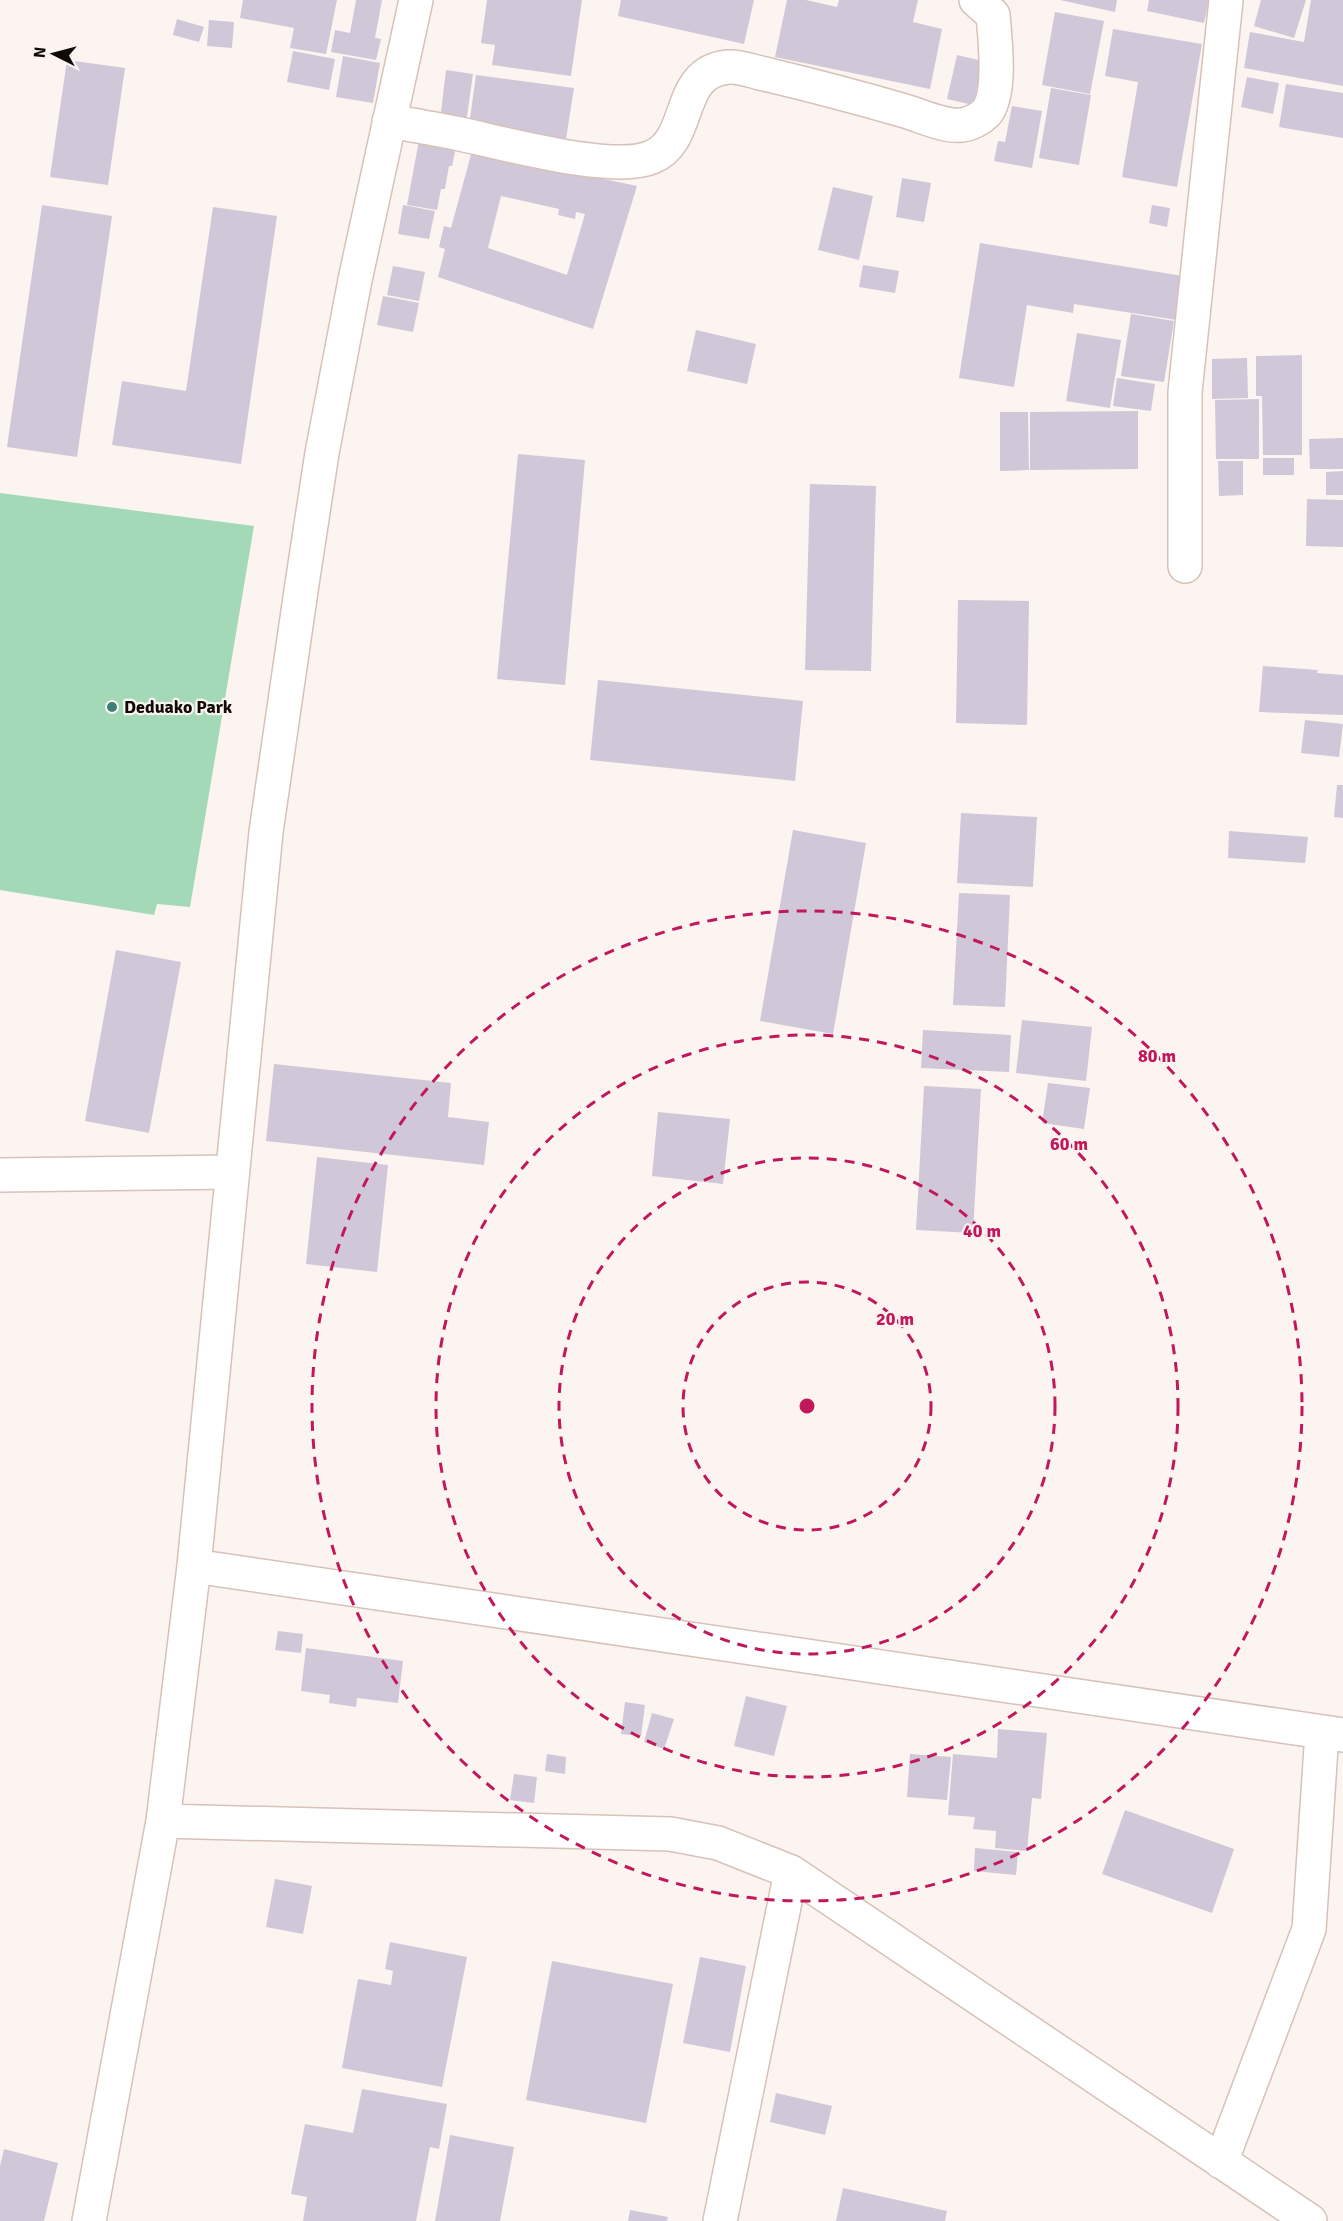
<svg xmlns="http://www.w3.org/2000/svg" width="1343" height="2221" font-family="Signika,sans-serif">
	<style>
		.green { fill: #a4d9b7 }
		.building { fill: #d0c7d9; fill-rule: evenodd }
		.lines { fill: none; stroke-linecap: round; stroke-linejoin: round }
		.minor-casing { stroke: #d6c2b9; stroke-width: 36 }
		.minor { stroke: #fff; stroke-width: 33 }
		.ring { fill: none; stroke: #c2185b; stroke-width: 3; stroke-dasharray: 10 8 }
		.poi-dot { fill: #3a8078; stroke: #fcf4f0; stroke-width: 2 }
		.labels { text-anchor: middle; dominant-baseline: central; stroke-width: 4.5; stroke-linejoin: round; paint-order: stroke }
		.poi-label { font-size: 18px; font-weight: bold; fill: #100a07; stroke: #fcf4f0; text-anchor: start }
		.centre { fill: #c2185b; stroke: #fcf4f0; stroke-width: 3 }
		.ring-label { font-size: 18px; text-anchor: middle; font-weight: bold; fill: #c2185b; stroke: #fcf4f0; stroke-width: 4.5; stroke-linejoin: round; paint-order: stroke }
	</style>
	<rect width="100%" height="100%" fill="#fcf4f0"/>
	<path class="green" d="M0 493 254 526 190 907 157 904 154 915 0 890Z"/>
	<path class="building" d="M243 0H337L326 54 290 48 294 28 240 18Z
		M356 0H382L375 38 381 39 376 60 331 52 335 30 350 33Z
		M487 0H582L571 76 492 65 495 45 481 43Z
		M621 0H754L744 44 618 16Z
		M787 0H806L837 7 839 0H918L913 22 942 29 930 89 775 57Z
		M1060 0H1117L1115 12Z
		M1149 0H1209L1204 23 1147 11Z
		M1261 0H1306L1294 38 1254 26Z
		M1311 0H1343V86L1244 68 1250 32 1304 42Z
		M1055 12 1104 21 1090 94 1042 85Z
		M177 19 204 27 199 42 173 35Z
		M209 20 234 22 232 48 207 46Z
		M1113 29 1202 44 1177 187 1122 177 1138 82 1105 76Z
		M293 51 335 59 329 90 287 82Z
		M957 55 983 61 973 105 947 99Z
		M343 56 380 63 373 103 336 97Z
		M67 60 125 68 108 185 50 177Z
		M446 70 473 74 466 123 440 120Z
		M476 75 574 88 566 139 469 126Z
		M1247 77 1279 83 1273 114 1241 107Z
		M1286 84 1343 93V138L1279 127Z
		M1051 88 1091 95 1079 165 1039 158Z
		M1012 106 1042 111 1032 168 994 161 998 141 1005 142Z
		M420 135 457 142 452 166H449L445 189H441L437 210 407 205Z
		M472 151 637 186 593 329 438 277 445 249 439 247 444 226 451 228ZM501 196 559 209 558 215 575 219 576 212 585 214 567 275 488 248Z
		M902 178 931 183 924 222 896 217Z
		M833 187 873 196 859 260 818 250Z
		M42 205 112 216 77 457 7 447Z
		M403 205 435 211 429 239 398 234Z
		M1152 205 1170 208 1167 227 1149 223Z
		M213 207 277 216 241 464 112 445 122 381 186 391Z
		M980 243 1183 276 1177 320 1074 304 1073 313 1027 305 1014 387 959 378Z
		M863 265 899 271 895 293 859 287Z
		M393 266 425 272 419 301 387 295Z
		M383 296 419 303 413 332 377 325Z
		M1131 314 1174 321 1164 382 1121 376Z
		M696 330 756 344 747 384 687 371Z
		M1077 333 1121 340 1110 408 1066 401Z
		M1302 355V455H1263L1262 396H1256V356Z
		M1247 358 1248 398 1212 399V359Z
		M1117 378 1155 384 1151 411 1113 406Z
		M1259 399V459H1216L1215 400Z
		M1138 411V469L1030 470V412Z
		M1000 412H1028L1029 470 1000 471Z
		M1343 438V469H1310L1309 439Z
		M518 454 585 460 565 685 497 679Z
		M1263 458H1294V475H1263Z
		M1218 461H1243V495L1219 496Z
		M1343 471V495H1326V472Z
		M810 484 876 486 871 671 805 670Z
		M1307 499 1343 500V547L1306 546Z
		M958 600 1029 601 1027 725 956 723Z
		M1263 666 1318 670 1317 673 1343 675V715L1259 712Z
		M598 680 803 701 795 781 590 760Z
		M1305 720 1343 724 1339 757 1301 753Z
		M1337 785H1343V818L1334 817Z
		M961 813 1037 817 1033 887 957 883Z
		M793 830 866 843 833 1034 760 1021Z
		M1229 831 1308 837 1305 863 1228 858Z
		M959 893 1010 895 1005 1007 953 1005Z
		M116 950 181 962 149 1133 85 1121Z
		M1022 1020 1092 1027 1086 1081 1016 1073Z
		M923 1030 1011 1035 1009 1072 921 1068Z
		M274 1064 451 1083 448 1117 489 1122 484 1165 266 1141Z
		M1048 1083 1090 1088 1084 1129 1042 1123Z
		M924 1086 981 1089 973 1233 916 1230Z
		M658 1112 730 1119 723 1184 652 1176Z
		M317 1157 388 1165 377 1272 306 1264Z
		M278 1631 303 1634 301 1653 275 1650Z
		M306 1648 403 1661 398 1703 357 1698 356 1707 329 1703 330 1695 301 1691Z
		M746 1696 787 1706 774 1756 734 1746Z
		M625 1702 645 1705 641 1736 621 1734Z
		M652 1713 674 1719 664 1749 644 1742Z
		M998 1729 1047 1733 1041 1799 1032 1798 1027 1851 995 1848 996 1831 973 1829 975 1817 948 1815 953 1754 997 1758Z
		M547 1754 566 1757 565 1774 545 1771Z
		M910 1754 951 1757 947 1800 907 1797Z
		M514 1774 537 1777 534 1803 510 1800Z
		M1125 1810 1234 1849 1212 1913 1102 1874Z
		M975 1848 1018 1852 1016 1875 974 1871Z
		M275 1879 312 1886 303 1934 266 1927Z
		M390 1942 467 1957 442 2087 342 2068 358 1979 391 1985 393 1971 385 1969Z
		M700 1957 746 1966 730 2052 683 2043Z
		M552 1961 673 1984 646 2123 526 2100Z
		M362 2089 447 2104 439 2149 430 2147 416 2221H303L307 2197 291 2194 305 2124 353 2133Z
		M776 2093 832 2106 825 2135 770 2122Z
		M450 2135 514 2147 500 2221H435Z
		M4 2149 58 2163 44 2221H0V2166Z
		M843 2188 947 2211 945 2221H836Z
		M630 2210 668 2217 667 2221H628Z"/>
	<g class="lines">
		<g class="minor-casing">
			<path id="minor" d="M389 121C412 125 436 129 460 134 503 143 614 174 652 157 694 140 674 71 729 67 741 66 757 73 769 75 815 86 860 98 905 111 922 116 944 127 962 125 970 124 980 119 986 113 1002 94 995 39 993 15L976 0
				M1185 566V392L1226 0
				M0 1175 231 1172
				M194 1566 1343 1735
				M163 1821 670 1834 718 1843 791 1872 1310 2221
				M1221 2162 1309 1929 1322 1732
				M89 2221 163 1821 194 1566 266 832 302 584 322 453 355 280 416 0
				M720 2221 791 1872"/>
		</g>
		<use href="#minor" class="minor"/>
	</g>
	<g class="ring">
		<circle cx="807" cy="1406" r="124"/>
		<circle cx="807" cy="1406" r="248"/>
		<circle cx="807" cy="1406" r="371"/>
		<circle cx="807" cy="1406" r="495"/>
	</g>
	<circle class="poi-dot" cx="112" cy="707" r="6"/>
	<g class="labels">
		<g class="poi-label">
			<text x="124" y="707">Deduako Park</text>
		</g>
	</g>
	<circle cx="807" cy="1406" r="9" class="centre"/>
	<g class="ring-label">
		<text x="1157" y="1062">80 m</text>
		<text x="1069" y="1150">60 m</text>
		<text x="982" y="1237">40 m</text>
		<text x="895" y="1325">20 m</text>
	</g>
	<g transform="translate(54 54) rotate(276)" stroke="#fcf4f0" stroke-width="4.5" paint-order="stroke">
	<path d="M0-4.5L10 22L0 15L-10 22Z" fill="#100a07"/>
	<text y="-9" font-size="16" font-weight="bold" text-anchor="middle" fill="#100a07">N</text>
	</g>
</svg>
